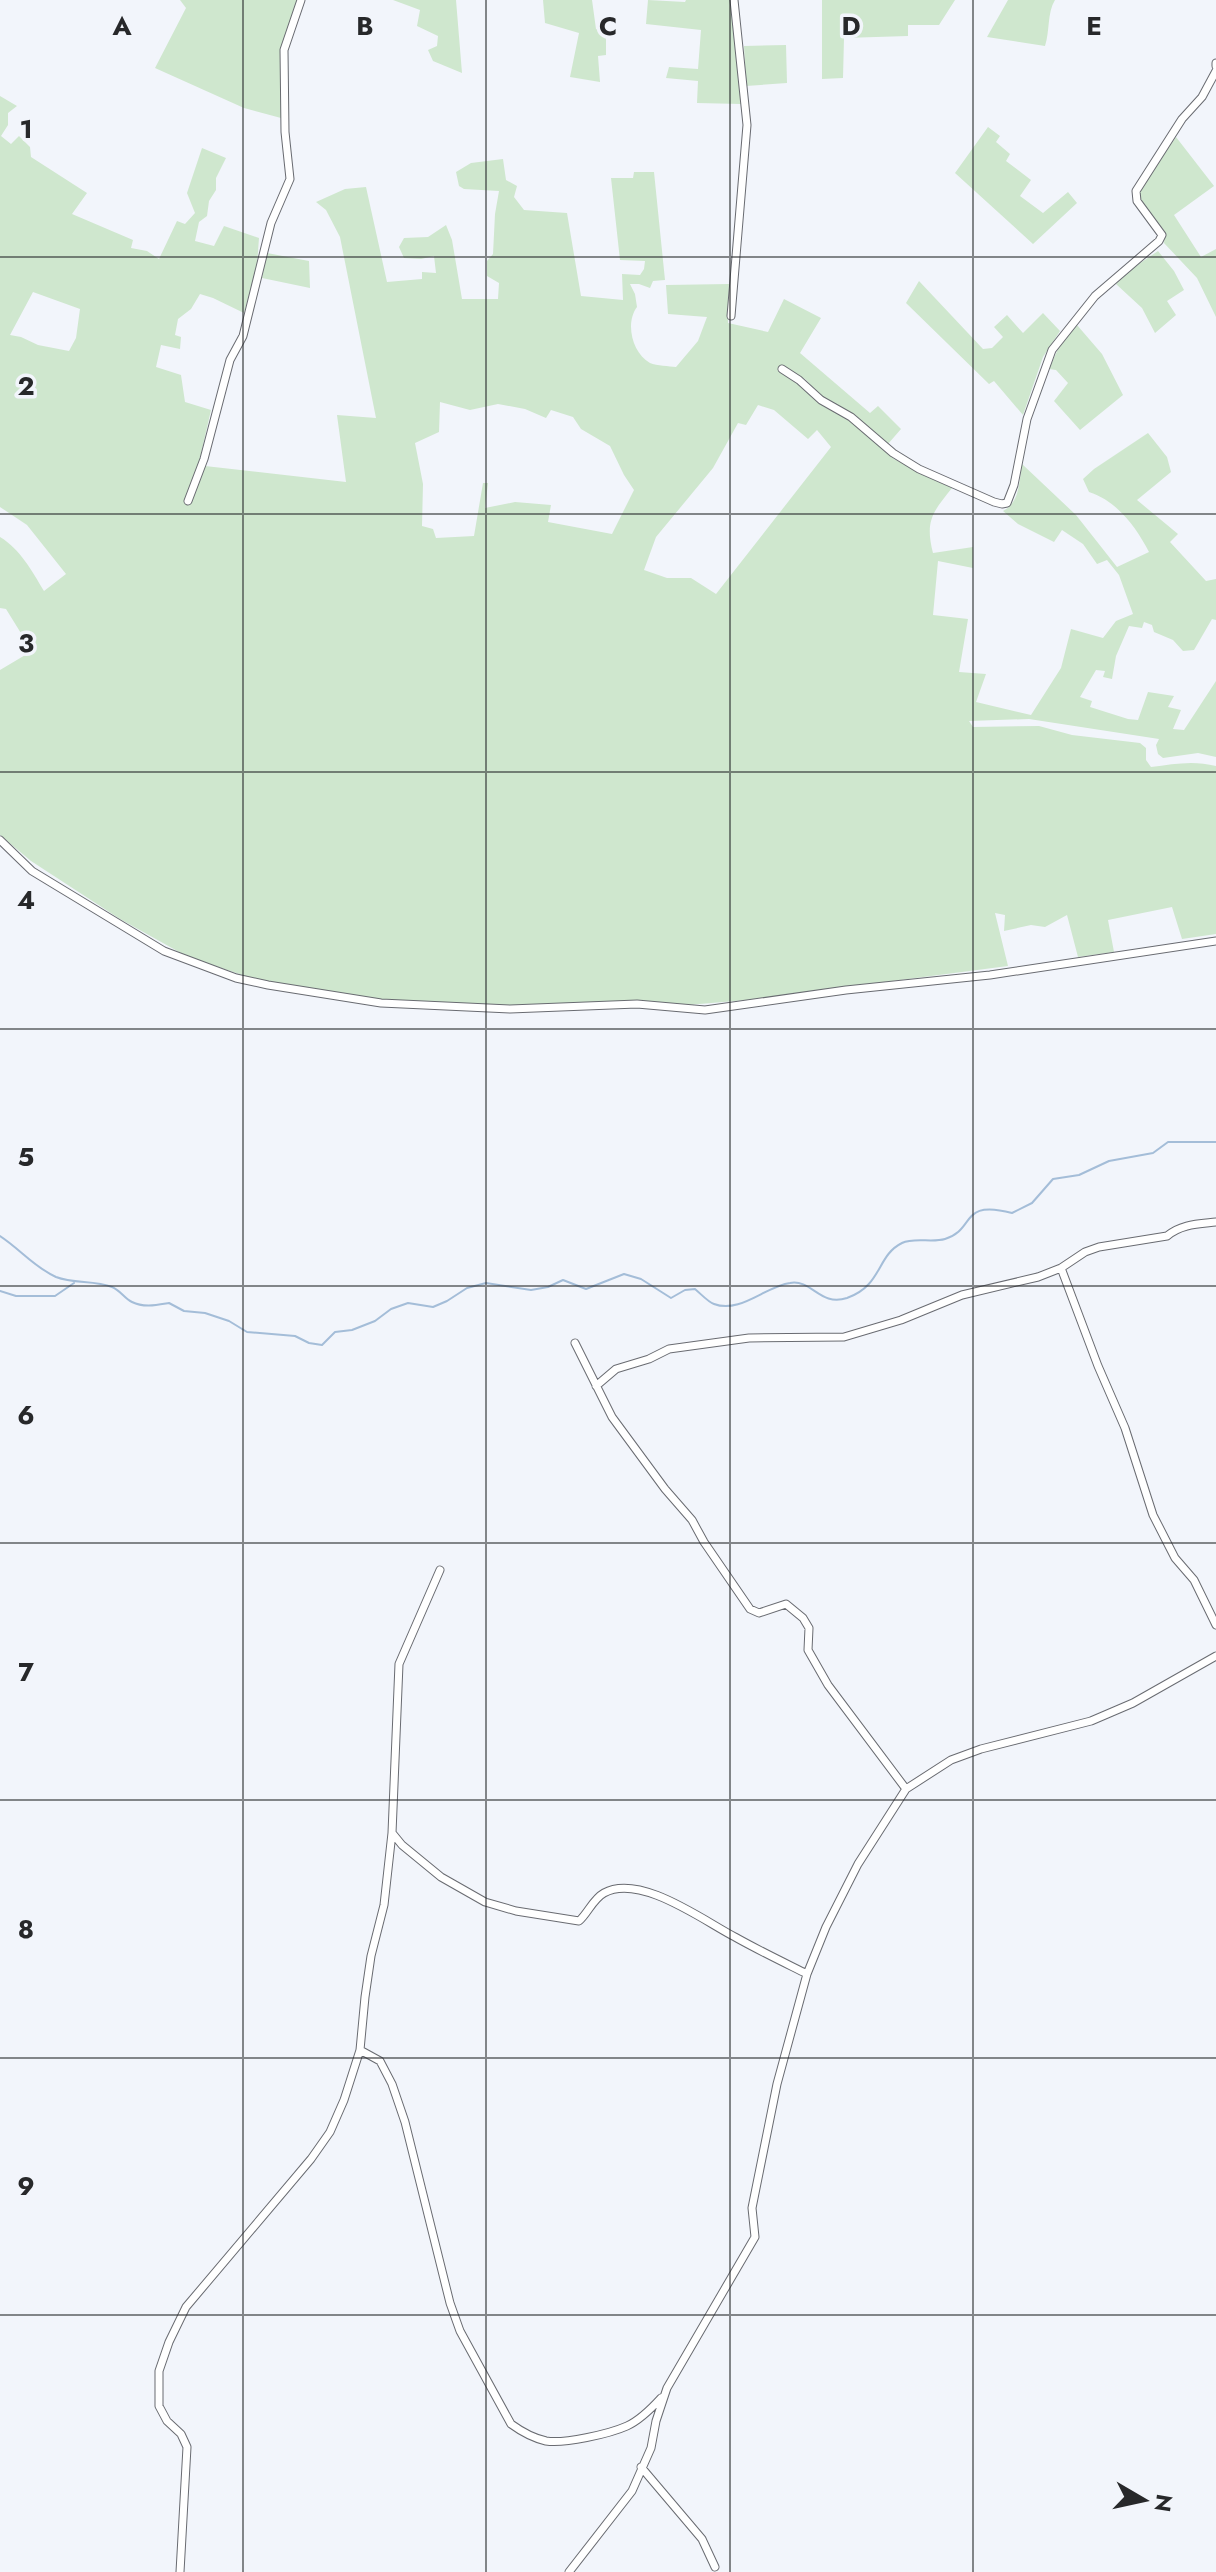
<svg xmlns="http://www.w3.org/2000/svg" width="1216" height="2572" font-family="Jost,sans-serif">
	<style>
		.green { fill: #cfe7ce; fill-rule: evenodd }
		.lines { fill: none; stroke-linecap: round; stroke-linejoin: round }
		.stream { stroke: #a4bdd8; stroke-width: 2 }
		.minor-casing { stroke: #696b71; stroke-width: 9 }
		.minor { stroke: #fff; stroke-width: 7 }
		.grid { fill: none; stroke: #27282a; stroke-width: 2; stroke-opacity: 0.55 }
		.grid-label { font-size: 26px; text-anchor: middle; font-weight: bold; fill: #27282a; stroke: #f2f5fb; stroke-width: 7; stroke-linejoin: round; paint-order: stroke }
	</style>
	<rect width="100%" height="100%" fill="#f2f5fb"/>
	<path class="green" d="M180 0H297L281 47V118L244 108 155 68 186 8Z
		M393 0H456L462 73 433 61 428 50 437 46 438 36 417 26 420 10Z
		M543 0H592L596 29 606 30V55L598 56 600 82 570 77 579 33 545 23Z
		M648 0 685 2 686 0H731L741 104 697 103 698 81 666 78 669 67 698 69 701 30 646 24Z
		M822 0H955L939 25H908V36L844 38 843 78 822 79Z
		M1008 0H1055C1047 13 1050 31 1045 46L987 37Z
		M786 45 787 83 746 86 744 46Z
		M0 96 17 106 8 113V125L1 136 11 144 19 136 30 147 31 157 87 193 72 214 133 240 131 248 147 251 159 259 177 221 185 224 195 213 187 193 202 148 226 158 216 178V190L209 201 207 216 199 222 195 241 214 246 224 226 259 238 257 265 244 313 213 298 200 294 191 309 178 319 175 335 181 337 180 349 161 345 156 367 181 375 185 402 211 410 198 467 185 503 191 504 205 466 346 482 337 415 376 418 340 237 326 210 316 202 345 189 366 187 387 282 422 279V272L436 273 434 256 421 259 404 258 399 247 404 238 428 237 446 225 452 240 462 299H498L499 283 487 276V261L493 254 495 214 499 191 464 189 459 186 456 172 471 163 503 159 506 180 517 186 514 197 524 210 567 213 581 296 623 300 622 274 640 275 644 269 645 261 620 260 611 178H633L634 172H654L665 280 653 281 650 288 639 284H630L635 294 637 307C625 323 632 353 650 363 657 366 669 366 676 367L698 341 707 317 668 314 666 285 729 284 728 323 768 332 784 299 821 318 800 353 870 413 878 406 901 429 888 444 856 416 825 400 805 379 791 373 823 406 854 423 894 459 952 488C932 513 925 521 933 553L973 547V568L938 561 933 615 968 619 959 672 986 674 976 702 1031 715 1061 668 1071 629 1103 638 1116 621 1133 614 1119 575 1107 560 1097 564 1083 544 1062 530 1054 542 1018 524 1003 511C1020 502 1019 482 1022 464L1076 515 1117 567 1149 552C1136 527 1117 501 1089 492L1083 479 1094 469 1148 433 1167 457 1171 472 1137 500 1178 534 1170 542 1206 581 1216 579V620L1212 619 1194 650 1183 651 1173 640 1154 632 1152 625 1144 622 1142 628 1129 626 1116 656 1112 679 1103 677 1105 671 1096 670 1080 697 1092 701 1090 707 1128 719 1138 720 1148 692 1174 696 1168 707 1181 710 1173 729 1184 730 1216 681V757L1198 753 1163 758 1158 754 1156 745 1159 739 1029 719 969 721 973 727 1039 726 1072 735 1140 743 1146 748V760L1151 767C1174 764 1193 760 1216 766V934L1182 939 1172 907 1108 920 1114 952 1078 957 1067 915 1045 927 1031 925 1004 931 1005 915 995 913 1008 966 747 1000 676 1006 557 1008 379 1001 267 983 188 957 120 919 31 861 0 835V670L32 651 6 609 0 608V537C20 549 32 571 44 591L66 574 27 525 0 507ZM33 292 80 309 76 338 69 351 38 345 21 337 10 335ZM440 402 470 410 498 404 525 409 546 418 551 410 573 417 581 429 610 446 624 475 634 490 612 534 548 522 551 505 515 502 485 508 488 483H483L474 536 436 538 433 529 422 526 423 484 415 443 439 432ZM758 405 774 410 808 439 817 430 831 447 716 594 691 578H667L644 570 656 537 713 468 738 423 746 425Z
		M988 127 1000 136 996 142 1010 154 1006 161 1031 180 1020 196 1043 213 1068 192 1077 203 1033 244 955 173Z
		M1176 137 1214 186 1174 215 1201 257 1216 249V317L1197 278 1164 243 1165 232 1138 196 1141 187Z
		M1158 251 1174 271 1184 290 1167 301 1176 315 1155 333 1142 308 1116 284 1127 272Z
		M267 253 309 261 310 288 262 278Z
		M919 281 983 349 992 348 1003 337 994 327 1007 315 1023 333 1043 313 1060 331 1043 357 1023 415 994 381 989 384 906 303Z
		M1077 325 1102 354 1123 395 1080 430 1054 401 1068 383 1056 370 1049 369 1058 349Z"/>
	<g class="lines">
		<path class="stream" d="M0 1236C20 1249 34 1267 56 1277 74 1284 94 1280 112 1287 120 1290 125 1299 132 1302 144 1308 157 1305 169 1303L184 1311 205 1313 229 1321 247 1332 295 1336 309 1343 322 1345 335 1332 352 1330 375 1321 391 1309 408 1303 433 1307 447 1301 467 1288 486 1283 531 1290 548 1287 563 1280 586 1289 624 1274 641 1279 671 1298 685 1290 695 1289C701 1294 708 1302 714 1304 740 1314 766 1286 790 1283 812 1279 820 1307 847 1298 883 1285 876 1256 902 1243 914 1237 932 1243 945 1239 976 1230 959 1199 1012 1213L1032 1203 1053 1179 1079 1175 1109 1161 1153 1153 1168 1142H1216
			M0 1291 16 1296H55L74 1283"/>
		<g class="minor-casing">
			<path id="minor" d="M1216 63V66
				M731 316 747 125 734 0
				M782 369 799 380 821 400 851 417 893 453 919 469 994 502 1002 504 1007 503 1014 485 1027 419 1052 350 1095 296 1159 241 1162 235 1137 201 1136 191 1182 119 1202 97 1216 71
				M188 501 204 459 230 360 243 336 271 223 290 179 285 132 284 50 301 0
				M0 840 32 871 164 951 236 978 268 985 381 1003 510 1009 637 1004 705 1010 846 990 990 975 1216 941
				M1061 1268 1098 1366 1125 1428 1153 1515 1175 1558 1194 1580 1216 1625
				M575 1343 612 1417 665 1489 692 1520 704 1542 750 1609 759 1613 786 1604 803 1618 809 1628 808 1650 828 1685 906 1789
				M596 1386 616 1369 649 1359 669 1349 749 1338 844 1337 901 1320 962 1295 1038 1277 1061 1268 1085 1252 1099 1247 1167 1236C1181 1224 1198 1224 1216 1222
				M393 1834 402 1845 441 1877 485 1902 516 1911 579 1921C588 1913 593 1899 604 1893 640 1873 704 1921 735 1937 758 1950 783 1962 807 1974
				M360 2050 380 2061 392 2084 405 2122 450 2303 460 2331 511 2424C522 2432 533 2438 546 2441 564 2444 609 2434 627 2426 640 2420 651 2409 661 2398
				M641 2467 702 2539 715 2567
				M180 2572 187 2447 181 2434 167 2421 159 2406V2371L169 2342 186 2307 311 2159 330 2132 344 2100 360 2050 365 1997 371 1956 384 1905 392 1833 399 1664 440 1570
				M569 2572 632 2491 651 2448 656 2421 667 2388 755 2237 752 2208 777 2084 807 1974 826 1927 858 1864 906 1789 951 1760 981 1749 1091 1721 1133 1703 1216 1656"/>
		</g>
		<use href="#minor" class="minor"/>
	</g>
	<path class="grid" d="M243 0V2572M486 0V2572M730 0V2572M973 0V2572M0 257H1216M0 514H1216M0 772H1216M0 1029H1216M0 1286H1216M0 1543H1216M0 1800H1216M0 2058H1216M0 2315H1216"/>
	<g class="grid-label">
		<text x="122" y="35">A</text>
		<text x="365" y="35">B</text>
		<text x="608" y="35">C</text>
		<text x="851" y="35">D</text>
		<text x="1094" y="35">E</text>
		<text x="26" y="138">1</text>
		<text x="26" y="395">2</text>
		<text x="26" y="652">3</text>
		<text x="26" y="909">4</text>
		<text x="26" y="1166">5</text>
		<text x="26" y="1424">6</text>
		<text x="26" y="1681">7</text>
		<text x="26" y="1938">8</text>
		<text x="26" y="2195">9</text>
	</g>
	<g transform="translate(1144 2500) rotate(99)" stroke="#f2f5fb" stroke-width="6" paint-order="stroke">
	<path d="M0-6L14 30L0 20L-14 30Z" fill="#27282a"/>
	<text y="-12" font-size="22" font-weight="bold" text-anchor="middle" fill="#27282a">N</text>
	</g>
</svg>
